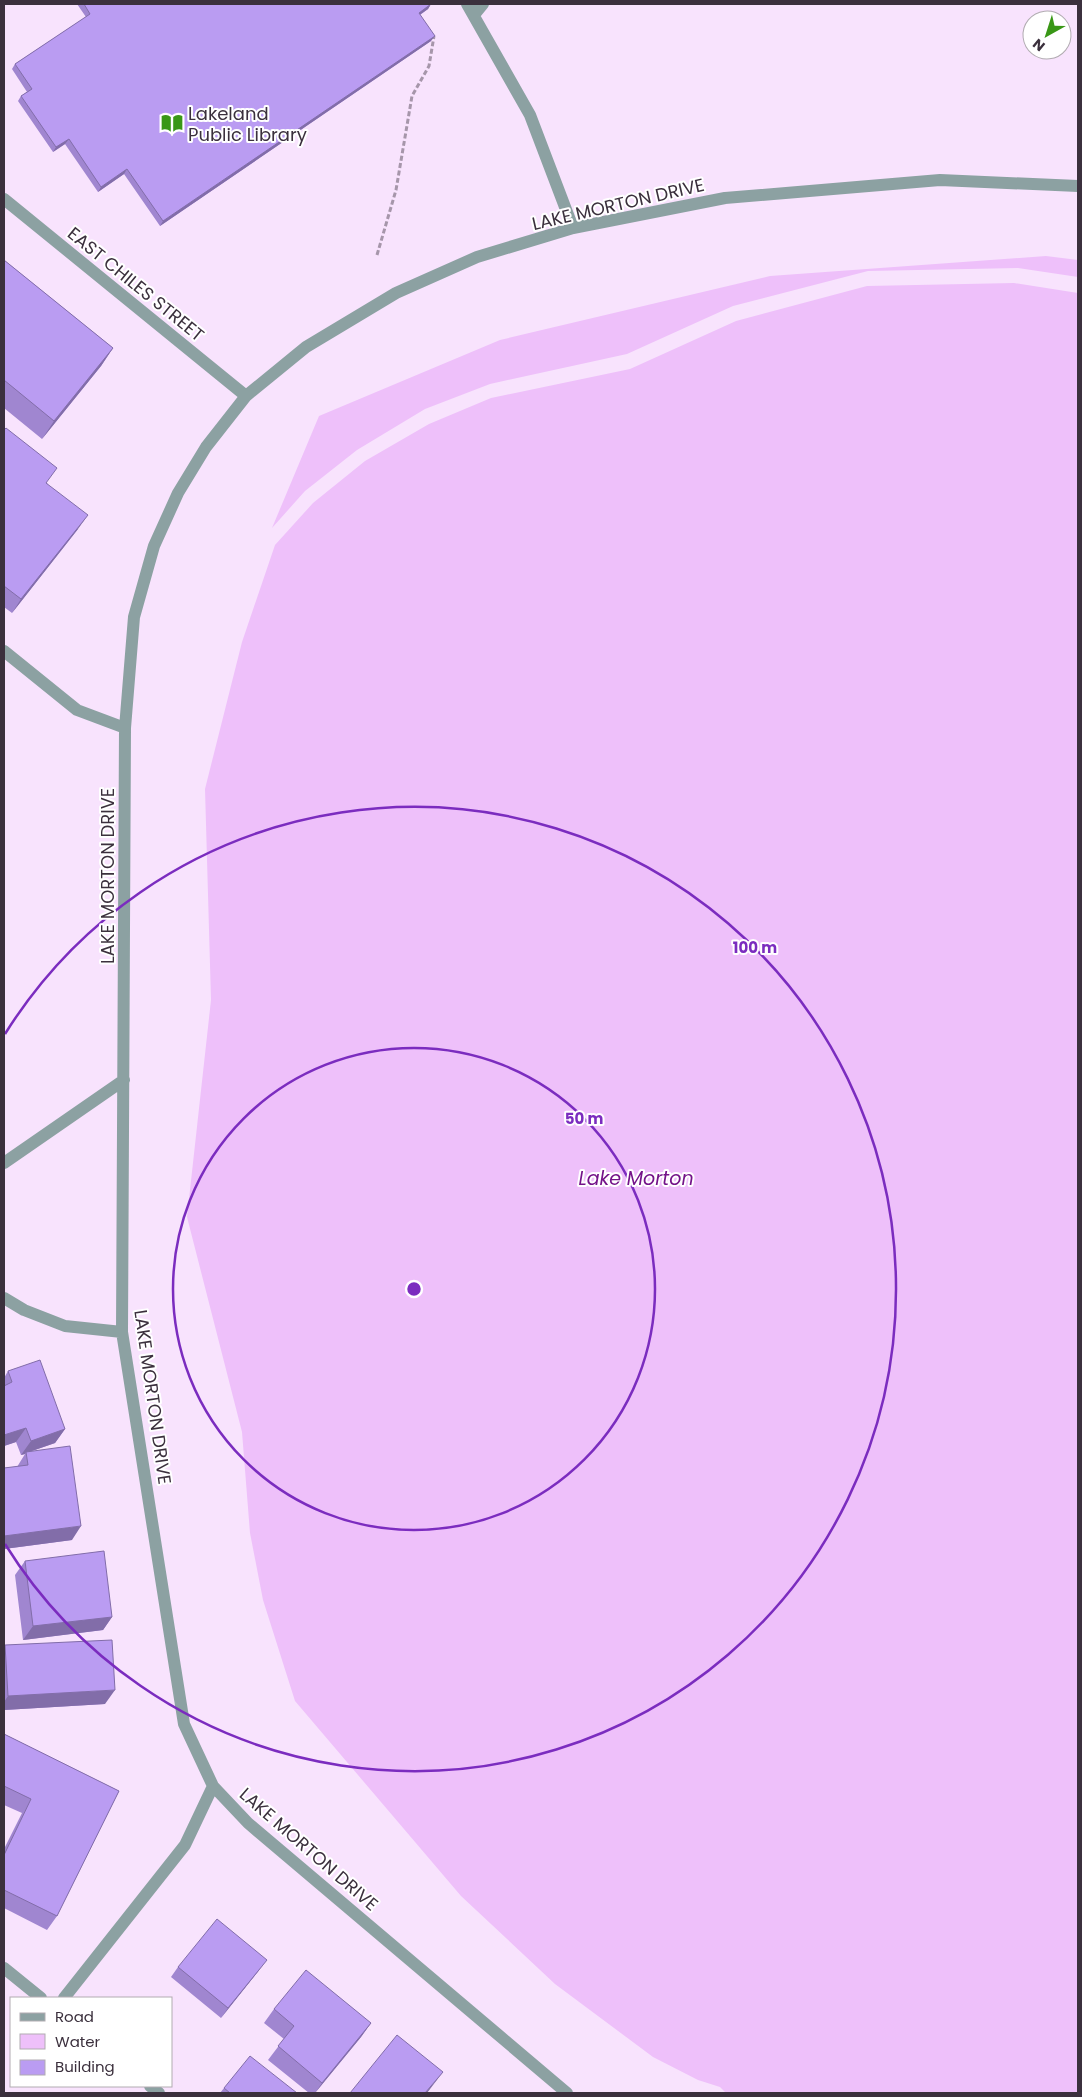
<svg xmlns="http://www.w3.org/2000/svg" width="1082" height="2097" font-family="Poppins,sans-serif">
	<style>
		.water { fill: #eec0fa }
		.lines { fill: none; stroke-linecap: round; stroke-linejoin: round }
		.path { stroke: #a696aa; stroke-width: 3; stroke-dasharray: 5 2.5; stroke-linecap: butt }
		.minor { stroke: #8ca1a2; stroke-width: 12 }
		.wall { fill: #a086d0 }
		.shaded-wall { fill: #826da9 }
		.building { fill: #ba9cf2; stroke: #826da9 }
		.ring { fill: none; stroke: #7b2cbf; stroke-width: 2.5 }
		.labels { text-anchor: middle; dominant-baseline: central; stroke-width: 4; stroke-linejoin: round; paint-order: stroke }
		.poi-label { font-size: 18px; fill: #3b303d; stroke: #fff; text-anchor: start }
		.street-label { font-size: 18px; fill: #3b303d; stroke: #fff }
		.water-label { font-size: 19px; font-style: italic; fill: #741389; stroke: #fff }
		.centre { fill: #7b2cbf; stroke: #fff; stroke-width: 2.5 }
		.ring-label { font-size: 15px; text-anchor: middle; font-weight: bold; fill: #7b2cbf; stroke: #fff; stroke-width: 4; stroke-linejoin: round; paint-order: stroke }
	</style>
	<rect width="100%" height="100%" fill="#f8e3fd"/>
	<path class="water" d="M1046 256 1078 260V277L1018 268 868 271 733 306 627 354 490 384 425 409 357 450 305 491 272 528 319 416 500 340 770 276Z
		M1014 283 1078 293V2093H726L720 2087 698 2080 653 2057 555 1984 461 1896 295 1701 263 1600 250 1533 242 1432 187 1217 211 1000 205 789 242 642 275 545 313 503 365 461 429 424 491 398 630 369 736 321 867 286Z"/>
	<g class="lines">
		<path class="path" d="M377 255 396 190 412 96 429 66 434 36"/>
		<path class="minor" d="M467 4 530 115 573 228
			M474 15 483 4
			M4 199 246 396
			M4 651 77 710 125 728
			M4 1163 124 1080
			M4 1298 24 1310 65 1326 122 1332
			M4 1968 41 1998
			M64 1998 185 1845 213 1786
			M150 2086 159 2093
			M567 2093 248 1823 213 1786 184 1724 122 1332 125 728 134 617 154 546 178 493 206 447 246 396 306 347 396 293 477 257 573 228 725 198 940 180 1078 186"/>
	</g>
	<path class="wall" d="M77 4H431L428 9 420 15 431 41 160 226 124 174 98 192 65 144 53 152 18 101 21 96 27 92 12 69 15 64 86 17Z
		M4 260 113 348 101 366 42 439 4 408Z
		M4 430 47 483 78 529 12 613 4 607Z
		M8 1371 65 1429 55 1443 32 1451 72 1540 4 1549V1468L17 1467 25 1454 21 1455 16 1442 4 1446V1378Z
		M25 1561 112 1617 103 1630 23 1640 15 1575Z
		M5 1645 105 1704 4 1710V1646Z
		M4 1734 119 1791 57 1916 47 1930 4 1908V1849L22 1813 4 1805Z
		M178 1967 260 1969 221 2018 171 1977Z
		M274 2009 371 2023 361 2037 315 2093H309L268 2060 284 2039 264 2023Z
		M224 2088 297 2093H220Z"/>
	<path class="shaded-wall" d="M431 4 428 9 415 18 419 13Z
		M435 36 431 41 160 226 163 221Z
		M69 139 65 144 53 152 56 147Z
		M127 169 124 174 98 192 101 187Z
		M113 348 101 366 42 439 54 421Z
		M88 515 78 529 12 613 21 599Z
		M26 1428 16 1442 4 1446V1435Z
		M65 1429 55 1443 26 1453V1452L25 1454 21 1455 31 1441Z
		M81 1526 72 1540 4 1549V1536Z
		M112 1617 103 1630 23 1640 33 1626Z
		M115 1690 105 1704 4 1710V1702L8 1696Z
		M267 1960 260 1969 221 2018 228 2008Z
		M371 2023 361 2037 315 2093 322 2083Z
		M443 2072 427 2093H425Z"/>
	<path class="building" d="M84 4H431L419 13 435 36 163 221 127 169 101 187 69 139 56 147 21 96 32 89 15 64 90 14Z
		M4 260 113 348 54 421 4 380Z
		M6 428 57 468 46 483 88 515 21 599 4 586V430Z
		M40 1360 65 1429 31 1441 26 1428 4 1435V1386L12 1382 8 1371Z
		M70 1446 81 1526 4 1536V1468L28 1465 26 1452Z
		M104 1551 112 1617 33 1626 25 1561Z
		M112 1640 115 1690 8 1696 5 1645Z
		M4 1734 119 1791 57 1916 4 1890V1855L31 1799 4 1786Z
		M217 1919 267 1960 228 2008 178 1967Z
		M306 1970 371 2023 322 2083 278 2046 294 2026 274 2009Z
		M397 2035 443 2072 425 2093H350Z
		M250 2056 297 2093H230L224 2088Z"/>
	<g class="ring">
		<circle cx="414" cy="1289" r="241"/>
		<path d="M5 1034A482 482 0 1 1 5 1544"/>
	</g>
	<defs>
		<g id="library-bare" transform="scale(1.725)"><path d="M-6-4Q-3-5.5-.7-3.5V5Q-3 3-6 4ZM6-4Q3-5.5 .7-3.5V5Q3 3 6 4Z" fill="#399716" stroke="#fff" stroke-width="2.5" paint-order="stroke"/></g>
	</defs>
	<g fill-rule="evenodd">
		<use href="#library-bare" x="172" y="123"/>
	</g>
	<g class="labels">
		<g class="poi-label">
			<text x="188" y="113">Lakeland<tspan x="188" dy="21">Public Library</tspan></text>
		</g>
		<g class="street-label">
			<text transform="translate(618 204) rotate(-13)">LAKE MORTON DRIVE</text>
			<text transform="translate(136 284) rotate(39)">EAST CHILES STREET</text>
			<text transform="translate(107 876) rotate(-90)">LAKE MORTON DRIVE</text>
			<text transform="translate(153 1397) rotate(82)">LAKE MORTON DRIVE</text>
			<text transform="translate(309 1849) rotate(41)">LAKE MORTON DRIVE</text>
		</g>
		<g class="water-label">
			<text x="636" y="1178">Lake Morton</text>
		</g>
	</g>
	<circle cx="414" cy="1289" r="8" class="centre"/>
	<g class="ring-label">
		<text x="755" y="953">100 m</text>
		<text x="584" y="1124">50 m</text>
	</g>
	<rect width="1082" height="2097" fill="none" stroke="#3b303d" stroke-width="10"/>
	<rect x="10" y="1997" width="162" height="90" fill="#ffffff" stroke="#b1acb1"/>
	<rect x="20" y="2013" width="25" height="8" fill="#8ca1a2" stroke="#b1acb1"/>
	<text x="55" y="2022" font-size="15" fill="#3b303d">Road</text>
	<rect x="20" y="2034" width="25" height="15" fill="#eec0fa" stroke="#b1acb1"/>
	<text x="55" y="2047" font-size="15" fill="#3b303d">Water</text>
	<rect x="20" y="2060" width="25" height="15" fill="#ba9cf2" stroke="#b1acb1"/>
	<text x="55" y="2072" font-size="15" fill="#3b303d">Building</text>
	<g transform="translate(1047 35) rotate(219)"><circle r="24" fill="#ffffff" stroke="#b1acb1"/>
	<path d="M0-4L9 19L0 12L-9 19Z" fill="#399716"/>
	<text y="-8" font-size="14" font-weight="bold" text-anchor="middle" fill="#3b303d">N</text>
	</g>
</svg>
